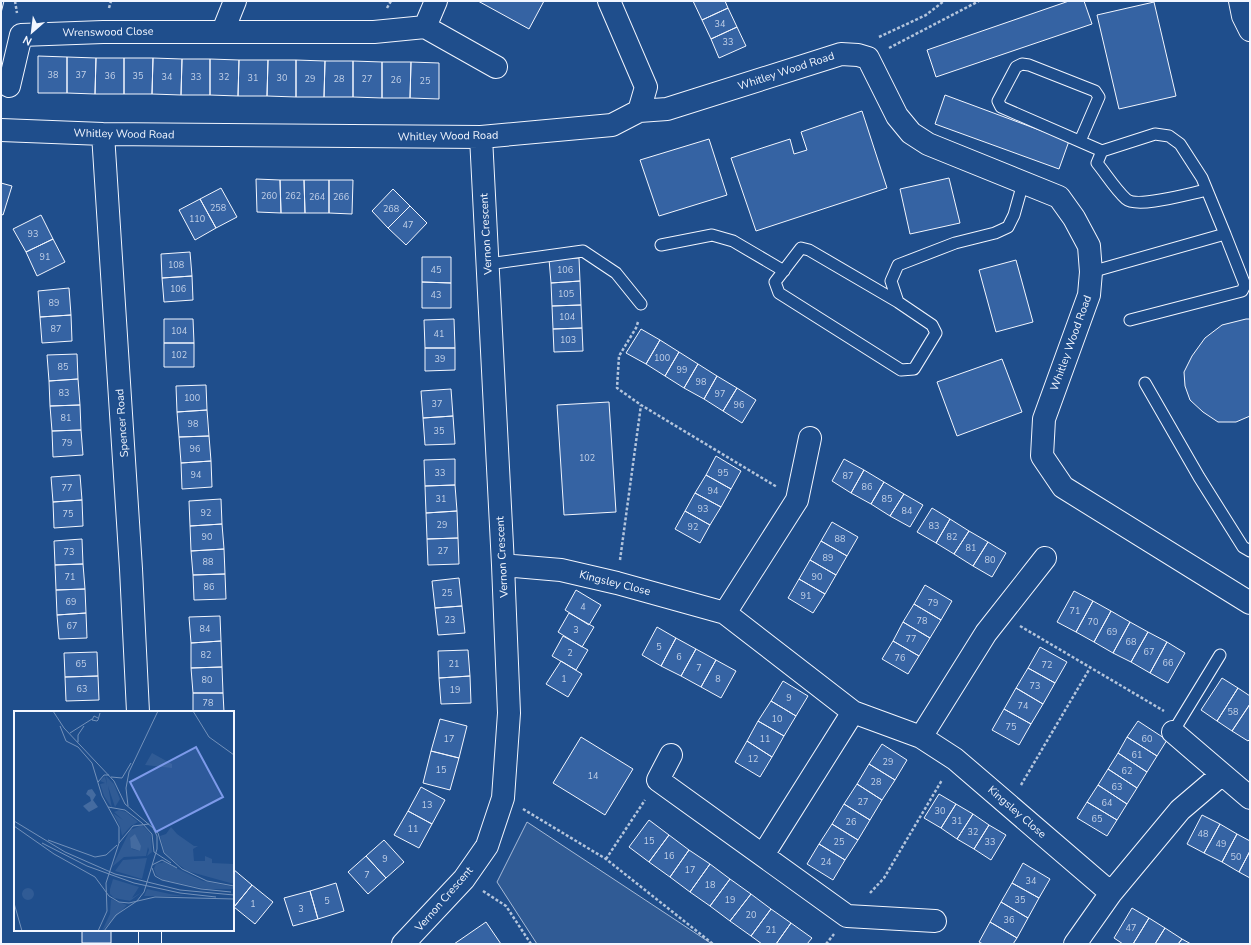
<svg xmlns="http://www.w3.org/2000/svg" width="1251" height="945" font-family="'Nunito Sans',sans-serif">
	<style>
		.built { fill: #305b95; stroke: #a8bbd7 }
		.building { fill: #3563a3; stroke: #f2f6ff }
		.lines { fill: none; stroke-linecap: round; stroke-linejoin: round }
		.service-casing { stroke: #f2f6ff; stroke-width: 13 }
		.minor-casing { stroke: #f2f6ff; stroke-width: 24 }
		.secondary-casing { stroke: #f2f6ff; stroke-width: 24 }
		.path { stroke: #b3c4dc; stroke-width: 2.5; stroke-dasharray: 3 2; stroke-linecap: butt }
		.service { stroke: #1f4e8c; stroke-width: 11 }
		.minor { stroke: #1f4e8c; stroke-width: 22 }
		.secondary { stroke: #1f4e8c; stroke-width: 22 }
		.labels { text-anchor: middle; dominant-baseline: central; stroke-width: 3; stroke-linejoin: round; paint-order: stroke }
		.number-label { font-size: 9px; fill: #c3d1e8 }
		.street-label { font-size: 11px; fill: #f2f6ff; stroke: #1f4e8c }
		.inset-road { fill: none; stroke: #7391ba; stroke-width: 1 }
		.view { fill: #7d9aea; fill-opacity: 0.15; stroke: #7d9aea; stroke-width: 2 }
		.inset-edge { fill: none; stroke: #f2f6ff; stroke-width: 2 }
	</style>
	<rect width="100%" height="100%" fill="#1f4e8c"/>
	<path class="built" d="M527 822 712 944H537L497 882Z"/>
	<path class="building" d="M1 1H4L1 13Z
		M478 1H544L529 29Z
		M693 1H725L728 8 702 20Z
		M1069 1H1084L1092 24 936 77 927 50Z
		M1154 2 1176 96 1119 109 1097 15Z
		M728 8 737 27 711 39 702 20Z
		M737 27 746 46 719 58 711 39Z
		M38 56 67 57V93H38Z
		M67 57 96 58 95 94 67 93Z
		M96 58H124V94H95Z
		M124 58H153L152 94H124Z
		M153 58 182 59 181 95 152 94Z
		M182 59H210V95H181Z
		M210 59 239 60 238 96 210 95Z
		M239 60H268L267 96H238Z
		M268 60H296V97L267 96Z
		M296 60 325 61 324 97H296Z
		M325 61H353V97H324Z
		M353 61 382 62V98L353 97Z
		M382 62H411L410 98H382Z
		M411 62 439 63V99L410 98Z
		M945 95 1069 141 1059 169 935 124Z
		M862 111 887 188 756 231 731 158 790 139 794 154 807 150 801 132Z
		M709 139 727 195 659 216 640 160Z
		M949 178 960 223 910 234 900 189Z
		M256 179 280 180 281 213 257 212Z
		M280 180H304L305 213H281Z
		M304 180H329V213H305Z
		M329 180H353L352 214 329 213Z
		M1 183 12 186 3 215 1 214Z
		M221 188 237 217 216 228 200 199Z
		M393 189 410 206 388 228 372 211Z
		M200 199 216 228 195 240 179 210Z
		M410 206 427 223 406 245 388 228Z
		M41 215 53 239 26 252 13 229Z
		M53 239 65 262 37 276 26 252Z
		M190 252 192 276 162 278 161 254Z
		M422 257H451V283L422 282Z
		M579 258 580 281 551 283 549 259Z
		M1016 260 1033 322 996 332 979 270Z
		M192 276 193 300 164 302 162 278Z
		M580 281 581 305 552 306 551 283Z
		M422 282 451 283V308H422Z
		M69 288 71 315 40 317 38 291Z
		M581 305 582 328 553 329 552 306Z
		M71 315 72 341 42 343 40 317Z
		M164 319H193L194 343H164Z
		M454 319 455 348H425L424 320Z
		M1246 319H1250V416L1236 422H1218L1203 412 1190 400 1185 386 1184 372 1192 356 1205 338 1222 325Z
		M582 328 583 351 554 352 553 329Z
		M641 329 660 340 646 364 626 353Z
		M660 340 679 352 665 376 646 364Z
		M164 343H194V367H164Z
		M425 348H455V370L425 371Z
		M679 352 698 364 684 388 665 376Z
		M77 354 78 379 49 381 47 355Z
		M1002 359 1022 412 957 436 937 382Z
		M698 364 717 376 704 399 684 388Z
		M717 376 737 388 723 411 704 399Z
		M78 379 80 405 50 406 49 381Z
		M206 385 207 410 177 412 176 386Z
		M737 388 756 400 742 423 723 411Z
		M451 389 453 416 423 418 421 391Z
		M609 402 616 512 564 515 557 405Z
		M80 405 81 430 52 431 50 406Z
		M207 410 209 436 179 437 177 412Z
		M453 416 455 444 425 445 423 418Z
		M81 430 83 455 53 457 52 431Z
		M209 436 211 461 181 463 179 437Z
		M716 456 741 471 731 489 706 475Z
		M455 459V485L425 486 424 460Z
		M844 459 864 470 851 493 832 481Z
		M211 461 212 487 182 489 181 463Z
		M864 470 884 482 871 504 851 493Z
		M80 475 82 500 53 502 51 477Z
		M706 475 731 489 721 507 695 493Z
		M884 482 904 494 890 516 871 504Z
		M455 485 457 511 426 513 425 486Z
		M695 493 721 507 710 525 685 511Z
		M904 494 923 505 910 527 890 516Z
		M221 499 222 524 190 526 189 501Z
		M82 500 83 526 54 528 53 502Z
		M932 508 950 519 936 543 917 532Z
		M457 511 458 538 427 539 426 513Z
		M685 511 710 525 700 543 675 529Z
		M950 519 969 531 954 554 936 543Z
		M832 522 858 537 847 556 821 541Z
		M222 524 224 549 191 551 190 526Z
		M969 531 988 542 973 566 954 554Z
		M458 538 459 564 428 565 427 539Z
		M82 539 83 564 55 565 54 541Z
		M821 541 847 556 836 575 810 560Z
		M988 542 1006 553 992 577 973 566Z
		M224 549 225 574 193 575 191 551Z
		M810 560 836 575 825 594 799 579Z
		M83 564 85 589 56 590 55 565Z
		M225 574 226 599 194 600 193 575Z
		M459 578 462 606 435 608 432 581Z
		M799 579 825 594 813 613 788 598Z
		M925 585 952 601 941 620 914 604Z
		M85 589 86 613 57 615 56 590Z
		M576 590 601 605 589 625 565 610Z
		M1074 591 1093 601 1076 632 1057 622Z
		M1093 601 1111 611 1094 642 1076 632Z
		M914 604 941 620 930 638 903 622Z
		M462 606 465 633 438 635 435 608Z
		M1111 611 1130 622 1113 653 1094 642Z
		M86 613 87 638 59 639 57 615Z
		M569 613 594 627 582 647 558 632Z
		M220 616 221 641 191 643 189 617Z
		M903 622 930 638 919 656 893 641Z
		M1130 622 1148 632 1131 662 1113 653Z
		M657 627 676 638 661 666 642 655Z
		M1148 632 1167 642 1150 673 1131 662Z
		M563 636 588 650 576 670 552 656Z
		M676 638 696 649 681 676 661 666Z
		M221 641 222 667 191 668V643Z
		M893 641 919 656 908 674 882 659Z
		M1167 642 1185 653 1168 683 1150 673Z
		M1040 647 1067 662 1055 683 1028 668Z
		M696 649 716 660 701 687 681 676Z
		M468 650 470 676 439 678 438 651Z
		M97 652 98 676 65 677 64 653Z
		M716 660 736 671 721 698 701 687Z
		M561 661 582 674 568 697 546 684Z
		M222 667 223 693H193L191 668Z
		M1028 668 1055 683 1043 704 1016 688Z
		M98 676 99 700 66 701 65 677Z
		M470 676 471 703 441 704 439 678Z
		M1222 678 1238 688 1217 721 1201 710Z
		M783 681 808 696 796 716 771 701Z
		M1016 688 1043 704 1031 724 1004 709Z
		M1238 688 1250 696V704L1232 731 1217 721Z
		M193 693H223L224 712H193Z
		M771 701 796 716 784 736 758 721Z
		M1250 704V739L1248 741 1232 731Z
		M1004 709 1031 724 1019 745 992 730Z
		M440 719 467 726 459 758 431 751Z
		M758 721 784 736 772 757 747 741Z
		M1138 721 1167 740 1157 756 1127 737Z
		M581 737 633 769 605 815 553 783Z
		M1127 737 1157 756 1147 772 1118 753Z
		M747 741 772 757 760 777 735 762Z
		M882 744 907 760 895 780 869 764Z
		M431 751 459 758 450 790 423 783Z
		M1118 753 1147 772 1137 788 1108 769Z
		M869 764 895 780 882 800 857 784Z
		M1108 769 1137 788 1127 804 1098 785Z
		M857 784 882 800 870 820 844 804Z
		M1098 785 1127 804 1117 820 1087 802Z
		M421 787 445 800 432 824 408 811Z
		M939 794 956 804 941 828 924 818Z
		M1087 802 1117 820 1107 836 1077 818Z
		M844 804 870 820 858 840 832 824Z
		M956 804 973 814 957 839 941 828Z
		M408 811 432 824 419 848 394 835Z
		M973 814 989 825 974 849 957 839Z
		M1202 815 1220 824 1204 853 1187 844Z
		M649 820 669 835 649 862 629 847Z
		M832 824 858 840 845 860 819 844Z
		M1220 824 1237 834 1222 862 1204 853Z
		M989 825 1006 835 991 860 974 849Z
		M1237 834 1250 841V851L1239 872 1222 862Z
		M669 835 689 850 670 877 649 862Z
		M384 840 404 862 386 878 366 856Z
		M819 844 845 860 833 880 807 864Z
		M689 850 710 864 690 892 670 877Z
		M1250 851V878L1239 872Z
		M366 856 386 878 368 894 348 872Z
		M1023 863 1050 879 1039 898 1012 883Z
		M710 864 730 879 710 906 690 892Z
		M233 869 252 885 234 907 233 906Z
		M730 879 751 894 730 921 710 906Z
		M336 883 344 911 318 919 310 891Z
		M1012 883 1039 898 1028 918 1001 902Z
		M252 885 273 902 255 924 234 907Z
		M310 891 318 919 293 926 284 898Z
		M751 894 771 909 751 936 730 921Z
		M1001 902 1028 918 1017 938 990 922Z
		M1132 908 1149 918 1133 944H1123L1114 938Z
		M771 909 791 923 776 944H762L751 936Z
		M1149 918 1165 928 1155 944H1133Z
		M486 922 501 944H454Z
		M990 922 1017 938 1013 944H983L979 942Z
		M791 923 812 938 807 944H776Z
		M1165 928 1182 939 1178 944H1155Z
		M82 930H111V943H82Z
		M1182 939 1191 944H1178Z"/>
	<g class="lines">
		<g class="service-casing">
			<path id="service" d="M1080 141 1099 97 1095 91 1029 65 1022 64 1016 67 998 101 1001 107 1102 151
				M661 245 712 235 733 241 784 271
				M801 248 809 250 898 302 932 325 936 333 914 369 901 370 779 293 775 282Z
				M488 264 583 251 616 273 641 304
				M1091 272 1225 234 1202 178 1180 144 1169 136 1155 134 1102 151 1097 163C1106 174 1115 189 1126 199 1137 209 1191 193 1207 190
				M898 302 891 281 898 265 955 243 995 233 1008 227 1014 215 1023 183
				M1130 320 1242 291 1245 285 1225 234
				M1145 383 1199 477 1243 547 1250 551
				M1173 732 1220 655"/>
		</g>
		<g class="minor-casing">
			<path id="minor" d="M609 1 646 87 639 111
				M425 27 436 1
				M223 31 235 1
				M9 86 21 35 103 32H374L425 27 496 67
				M1 130 103 134 481 137 612 125 639 111 667 109 841 54 858 55 868 58 897 116 911 133 928 144 1059 197 1074 218 1089 246 1091 272 1089 295 1044 419 1042 456 1063 487 1250 603
				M103 134 131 569 138 712
				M503 565 561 570 617 583 725 613 853 712 921 737 955 759 1111 893
				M725 613 797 500 810 438
				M1173 732 1250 798
				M921 737 986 633 1045 558
				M671 755 658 780 847 916 935 921
				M763 855 853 712
				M150 930V944
				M403 944 464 879 487 846 503 798 509 713 503 565 481 137
				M1075 944 1111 893 1180 810 1221 775"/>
		</g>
		<g class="secondary-casing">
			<path id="secondary" d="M1240 1 1243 16 1250 30"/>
		</g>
		<path class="path" d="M15 1 17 13
			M109 8 111 1
			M387 8 391 1
			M879 37 926 15 944 1
			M889 48 979 1
			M638 322 636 328 619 356 617 388 641 405 777 487
			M620 560 641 405
			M1020 626 1164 711
			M1021 785 1090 668
			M523 809 606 859 713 944
			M606 859 645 800
			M483 891 506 906 531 944
			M870 893 884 878 942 780
			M826 944 834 934"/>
		<use href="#service" class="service"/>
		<use href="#minor" class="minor"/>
		<use href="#secondary" class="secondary"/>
	</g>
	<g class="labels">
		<g class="number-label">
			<text x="720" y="24">34</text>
			<text x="728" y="42">33</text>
			<text x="53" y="75">38</text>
			<text x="81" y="75">37</text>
			<text x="110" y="76">36</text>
			<text x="138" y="76">35</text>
			<text x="167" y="77">34</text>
			<text x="196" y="77">33</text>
			<text x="224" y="77">32</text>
			<text x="253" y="78">31</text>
			<text x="282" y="78">30</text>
			<text x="310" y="79">29</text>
			<text x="339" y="79">28</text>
			<text x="367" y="79">27</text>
			<text x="396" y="80">26</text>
			<text x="425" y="81">25</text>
			<text x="269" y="196">260</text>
			<text x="293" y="196">262</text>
			<text x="317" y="197">264</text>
			<text x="341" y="197">266</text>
			<text x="218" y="208">258</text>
			<text x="391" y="209">268</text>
			<text x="197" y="219">110</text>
			<text x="408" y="225">47</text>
			<text x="33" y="234">93</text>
			<text x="45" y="257">91</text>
			<text x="176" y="265">108</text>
			<text x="436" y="270">45</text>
			<text x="565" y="270">106</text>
			<text x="178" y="289">106</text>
			<text x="566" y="294">105</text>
			<text x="436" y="295">43</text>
			<text x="54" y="303">89</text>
			<text x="567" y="317">104</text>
			<text x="56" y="329">87</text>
			<text x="179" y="331">104</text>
			<text x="439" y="334">41</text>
			<text x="568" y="340">103</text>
			<text x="179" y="355">102</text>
			<text x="662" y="358">100</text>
			<text x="440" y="359">39</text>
			<text x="63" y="367">85</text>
			<text x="682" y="370">99</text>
			<text x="701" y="382">98</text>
			<text x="64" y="393">83</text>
			<text x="720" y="394">97</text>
			<text x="192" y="398">100</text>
			<text x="437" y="404">37</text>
			<text x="739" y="405">96</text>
			<text x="66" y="418">81</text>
			<text x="193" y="424">98</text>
			<text x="439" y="431">35</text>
			<text x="67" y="443">79</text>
			<text x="195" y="449">96</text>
			<text x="587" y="458">102</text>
			<text x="440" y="473">33</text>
			<text x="723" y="473">95</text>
			<text x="196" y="475">94</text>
			<text x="848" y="476">87</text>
			<text x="867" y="487">86</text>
			<text x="67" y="488">77</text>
			<text x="713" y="491">94</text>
			<text x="441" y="499">31</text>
			<text x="887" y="499">85</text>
			<text x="703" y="509">93</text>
			<text x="907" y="511">84</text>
			<text x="206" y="513">92</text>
			<text x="68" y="514">75</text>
			<text x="442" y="525">29</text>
			<text x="934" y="526">83</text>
			<text x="693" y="527">92</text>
			<text x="207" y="537">90</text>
			<text x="952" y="537">82</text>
			<text x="840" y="539">88</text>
			<text x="971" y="548">81</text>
			<text x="443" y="551">27</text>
			<text x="69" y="552">73</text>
			<text x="828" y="558">89</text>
			<text x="990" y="560">80</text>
			<text x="208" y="562">88</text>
			<text x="70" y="577">71</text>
			<text x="817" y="577">90</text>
			<text x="209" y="587">86</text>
			<text x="447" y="593">25</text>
			<text x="806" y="596">91</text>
			<text x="71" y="602">69</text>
			<text x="933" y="603">79</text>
			<text x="583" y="607">4</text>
			<text x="1075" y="611">71</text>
			<text x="450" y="620">23</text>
			<text x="922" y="621">78</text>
			<text x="1093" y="622">70</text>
			<text x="72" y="626">67</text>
			<text x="205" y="629">84</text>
			<text x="576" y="630">3</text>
			<text x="1112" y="632">69</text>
			<text x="911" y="639">77</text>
			<text x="1131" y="642">68</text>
			<text x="659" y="647">5</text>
			<text x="1149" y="652">67</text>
			<text x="570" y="653">2</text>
			<text x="206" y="655">82</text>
			<text x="679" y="657">6</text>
			<text x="900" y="658">76</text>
			<text x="1168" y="663">66</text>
			<text x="81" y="664">65</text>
			<text x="454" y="664">21</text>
			<text x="1047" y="665">72</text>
			<text x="699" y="668">7</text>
			<text x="564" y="679">1</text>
			<text x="718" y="679">8</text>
			<text x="207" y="680">80</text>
			<text x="1035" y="686">73</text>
			<text x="82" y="689">63</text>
			<text x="455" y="690">19</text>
			<text x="789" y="698">9</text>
			<text x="208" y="703">78</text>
			<text x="1023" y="706">74</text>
			<text x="1233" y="712">58</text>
			<text x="777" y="719">10</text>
			<text x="1011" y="727">75</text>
			<text x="449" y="739">17</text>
			<text x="765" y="739">11</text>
			<text x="1147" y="739">60</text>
			<text x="1137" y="755">61</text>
			<text x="753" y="759">12</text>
			<text x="888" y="762">29</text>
			<text x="441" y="770">15</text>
			<text x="1127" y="771">62</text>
			<text x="593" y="776">14</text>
			<text x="876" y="782">28</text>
			<text x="1117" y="787">63</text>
			<text x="863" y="802">27</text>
			<text x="1107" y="803">64</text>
			<text x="427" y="805">13</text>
			<text x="940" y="811">30</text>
			<text x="1097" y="819">65</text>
			<text x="957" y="821">31</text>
			<text x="851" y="822">26</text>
			<text x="413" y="829">11</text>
			<text x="973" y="832">32</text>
			<text x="1203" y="834">48</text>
			<text x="649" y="841">15</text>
			<text x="839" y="842">25</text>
			<text x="990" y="842">33</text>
			<text x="1221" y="844">49</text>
			<text x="669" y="856">16</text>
			<text x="1236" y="857">50</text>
			<text x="385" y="859">9</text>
			<text x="826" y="862">24</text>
			<text x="690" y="870">17</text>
			<text x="367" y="875">7</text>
			<text x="1031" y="881">34</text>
			<text x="710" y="885">18</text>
			<text x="730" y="900">19</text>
			<text x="1020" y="900">35</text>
			<text x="327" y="901">5</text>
			<text x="253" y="904">1</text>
			<text x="301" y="909">3</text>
			<text x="751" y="915">20</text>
			<text x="1009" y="920">36</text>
			<text x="1131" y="928">47</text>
			<text x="771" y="930">21</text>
		</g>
		<g class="street-label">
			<text transform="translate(108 32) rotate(-1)">Wrenswood Close</text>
			<text transform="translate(786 71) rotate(-18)">Whitley Wood Road</text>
			<text transform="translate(124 134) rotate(1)">Whitley Wood Road</text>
			<text transform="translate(448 136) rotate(-1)">Whitley Wood Road</text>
			<text transform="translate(486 234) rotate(-93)">Vernon Crescent</text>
			<text transform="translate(1071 343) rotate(-70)">Whitley Wood Road</text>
			<text transform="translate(122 423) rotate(-94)">Spencer Road</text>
			<text transform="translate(502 557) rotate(-93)">Vernon Crescent</text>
			<text transform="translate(615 583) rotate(14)">Kingsley Close</text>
			<text transform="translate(1017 812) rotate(41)">Kingsley Close</text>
			<text transform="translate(444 899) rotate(-49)">Vernon Crescent</text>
		</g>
	</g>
	<g transform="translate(14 711)">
		<rect width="220" height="220" fill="#1f4e8c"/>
		<path d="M138 42 158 53V57L131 54ZM91 65 93 74 92 65 100 73 106 88 101 96 94 75 98 97 90 85 86 73 91 72 86 70ZM105 99 112 101 124 111 117 115 108 125 106 115 99 102 109 109 100 101ZM128 114 137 123 138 141 133 145 135 139 134 136 132 145 110 146 98 156 116 119ZM116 127 123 129 126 140 118 138ZM157 116 163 123 180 135H184L179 138 180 150H191V145L198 148V152L220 153V173L173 160 151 143 146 125 152 123ZM133 147 128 168 101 160 109 149ZM150 151 189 170 220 176V178H193L149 169 142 164 140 157 142 153ZM99 168 125 176 118 187 128 181 116 190 100 187 96 183V178ZM8 183a6 6 0 1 1 12 0a6 6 0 1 1-12 0ZM133 178 156 183 172 185H130ZM97 188 113 194 88 220 96 203Z" fill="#305b95" fill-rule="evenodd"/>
		<path d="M78 78 82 84 79 89 84 96 75 101 69 95 77 90 76 86 72 83 74 79ZM121 123 127 135 126 140 117 137 116 127Z" fill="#446ba0"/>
		<path class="inset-road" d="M39 0 50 17 100 70 111 93 139 117 143 125V138L130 181 123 190 102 204 90 220M179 0 195 26 220 44M84 7 80 5 78 9 83 10 84 9 86 2M46 15 52 30 64 36 78 52 88 85 105 116V132M56 22 78 8M64 31V24L70 15M97 66 108 67 117 52M84 71 90 64H95M114 95 112 77 115 61 144 0M94 96 111 99 128 112 138 123 140 141 157 152M0 110 51 141 101 163 166 179 220 184M0 115 40 143 81 166 95 185 105 191 115 192 141 186 220 188M140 118 144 122 150 142 168 158 193 170 220 175M34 129 81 146 92 144 103 134M28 132 73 155 120 172 166 182 202 186M138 154 148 149 163 157M138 157 141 165 148 169 187 178 217 181M0 192 8 220M84 220 93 200 92 172 105 132 119 115 135 113"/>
		<path class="view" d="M182 36 209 86 142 121 116 71Z"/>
		<rect width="220" height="220" class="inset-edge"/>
	</g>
	<rect width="1251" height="945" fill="none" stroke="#f2f6ff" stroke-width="4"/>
	<g transform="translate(32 32) rotate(208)" stroke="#1f4e8c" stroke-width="3" paint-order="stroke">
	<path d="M0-3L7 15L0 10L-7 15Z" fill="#f2f6ff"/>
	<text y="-6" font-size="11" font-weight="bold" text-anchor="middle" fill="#f2f6ff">N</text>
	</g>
</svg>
